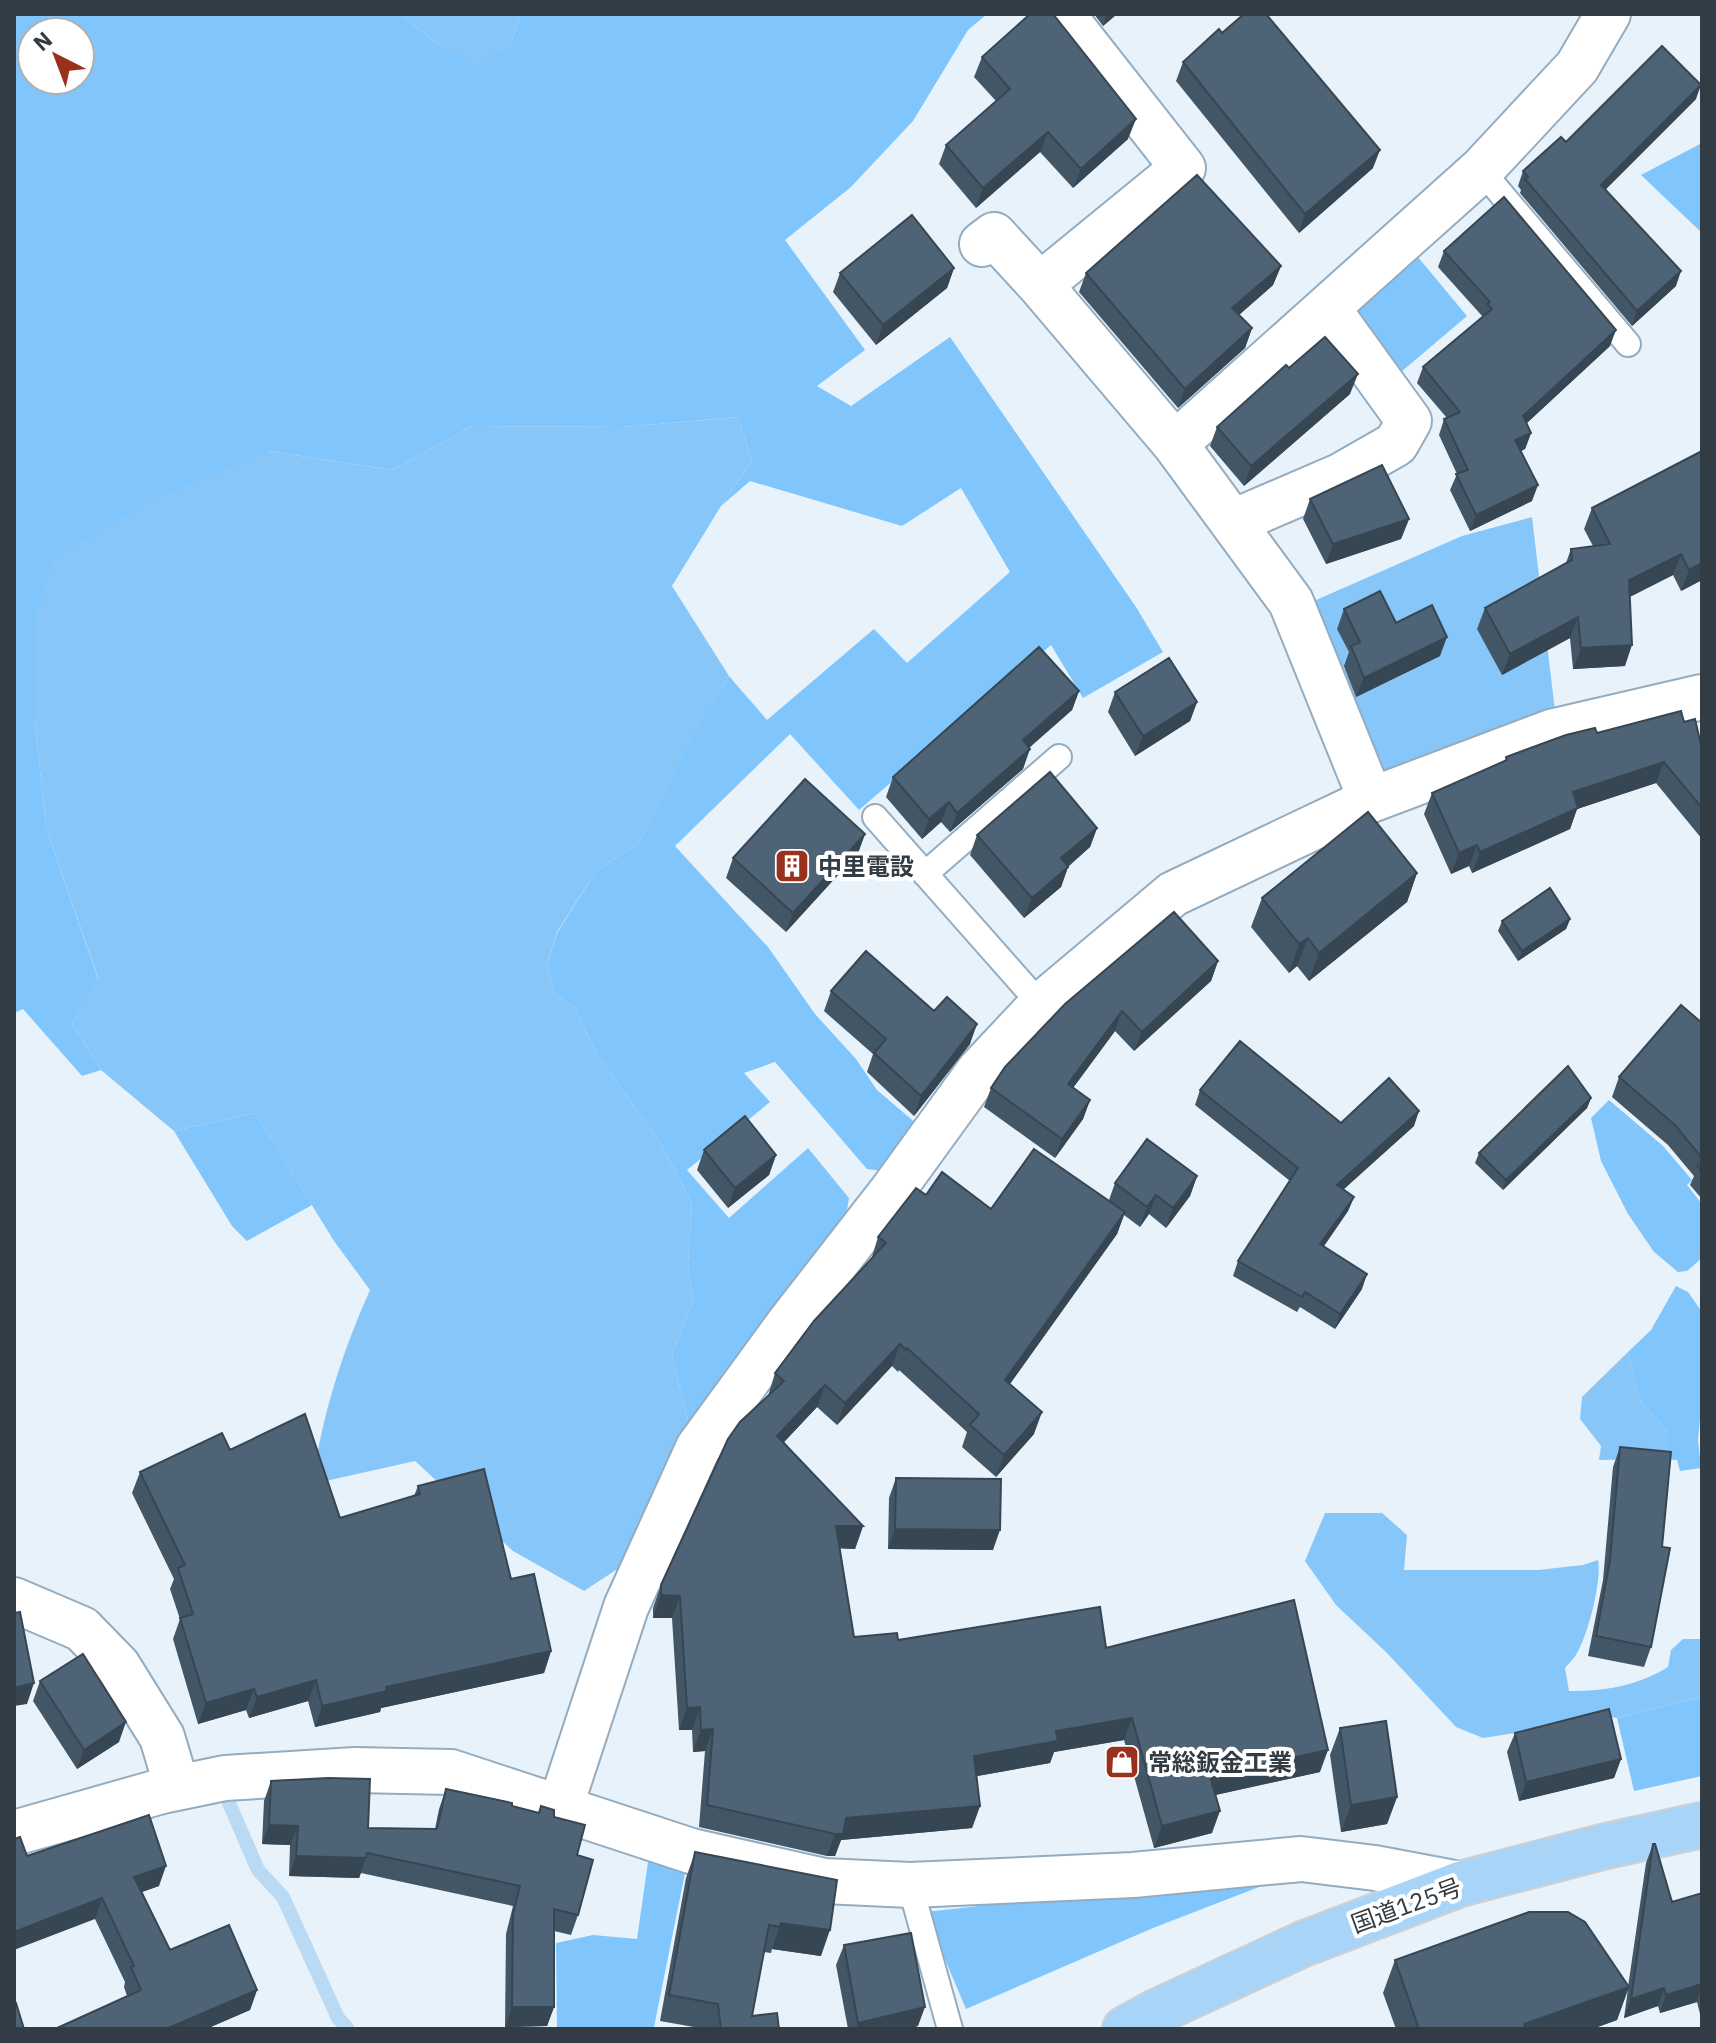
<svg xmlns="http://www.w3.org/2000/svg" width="1716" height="2043" font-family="'IBM Plex Sans','Noto Sans JP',sans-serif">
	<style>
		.green { fill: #80c6fc; fill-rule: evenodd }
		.forest { fill: #87c6f8 }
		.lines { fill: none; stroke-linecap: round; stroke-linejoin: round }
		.stream { stroke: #bad9f2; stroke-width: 14 }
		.service-casing { stroke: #94acc0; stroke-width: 28 }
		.minor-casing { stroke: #94acc0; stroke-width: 48 }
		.trunk-casing { stroke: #ced0d2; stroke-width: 48 }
		.service { stroke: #fff; stroke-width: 24 }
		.minor { stroke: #fff; stroke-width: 44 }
		.trunk { stroke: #a8d4f8; stroke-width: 44 }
		.wall { fill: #435665 }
		.shaded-wall { fill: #374653 }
		.building { fill: #4e6476; stroke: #374653; stroke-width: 2 }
		.labels { text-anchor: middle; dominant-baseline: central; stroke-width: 8; stroke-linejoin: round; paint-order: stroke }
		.poi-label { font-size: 24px; font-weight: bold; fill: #323c44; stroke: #fff; text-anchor: start }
		.street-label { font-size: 24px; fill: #323c44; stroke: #fff }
	</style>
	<rect width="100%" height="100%" fill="#e8f2fb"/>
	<path class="green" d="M14 14H400L441 47 511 45 520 14H987L968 30 913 121 851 187 785 240 865 350 817 386 851 406 950 337 1136 607 1163 652 1083 698 1051 645 859 810 790 734 675 846 768 947 815 1014 856 1059 877 1090 918 1125 883 1171 867 1169 775 1062 744 1073 770 1102 687 1170 729 1218 808 1148 849 1198 845 1222 690 1428 672 1355 693 1300 688 1263 692 1203 661 1144 596 1053 574 1006 554 995 547 965 557 933 596 871 640 842 694 732 729 676 767 720 874 629 907 663 1010 572 961 488 902 526 750 481 721 506 752 461 738 417 623 427 472 426 392 470 268 451 35 621V722L46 828 98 979 72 1024 101 1070 82 1076 23 1009 14 1013ZM32 32H80V80H32Z
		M1702 143V233L1641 175Z
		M1412 250 1467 316 1394 378 1351 304Z
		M1609 1100 1663 1146 1692 1180 1687 1185 1702 1204V1258L1687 1271 1678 1272 1654 1252 1628 1214 1601 1161 1591 1118Z
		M255 1113 312 1205 247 1241 232 1226 174 1131Z
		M1676 1286 1688 1292 1702 1312V1400L1698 1439 1701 1468 1680 1471 1677 1460 1654 1459 1668 1432 1638 1398 1628 1352 1651 1330Z
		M1702 1697V1776L1634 1791 1617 1718Z
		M648 1862 686 1868 654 2027 557 2029 556 1943 593 1935 637 1939Z
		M1303 1870 1153 1928 966 2009 925 1912Z"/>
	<path class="forest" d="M400 14H520L511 45 476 67 441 47Z
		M738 417 752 461 721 506 672 586 729 676 694 733 640 842 596 871 557 932 547 965 554 995 574 1006 596 1053 661 1144 692 1203 688 1263 693 1300 672 1355 690 1428 628 1562 584 1591 513 1551 415 1461 312 1484C323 1413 341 1355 370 1290L334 1241 255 1113 174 1131 101 1070 72 1024 98 978 46 828 35 722V621L53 558 155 498 268 451 392 470 472 426 623 427Z
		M1532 517 1555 711 1374 783 1307 604 1462 536Z
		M1628 1352 1638 1398 1668 1432V1451L1654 1459 1599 1460 1601 1446 1580 1419 1582 1397Z
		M1325 1513H1382L1407 1535 1404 1570H1538L1583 1565 1598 1560C1602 1581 1588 1635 1577 1653 1574 1659 1568 1664 1565 1668L1569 1691C1605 1691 1637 1686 1668 1667L1671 1650 1683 1639H1702V1697L1617 1718 1599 1715 1522 1732 1483 1738 1456 1727 1387 1653 1336 1605 1305 1561Z"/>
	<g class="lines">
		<path class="stream" d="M229 1803 258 1870 283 1897 338 2018 348 2029"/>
		<g class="service-casing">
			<path id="service" d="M1481 170 1628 344
				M875 817 1041 1005
				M925 874 1059 757
				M910 1885 950 2029"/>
		</g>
		<g class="minor-casing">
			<path id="minor" d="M1062 14 1183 168 1040 285 1175 444 1481 170 1577 67 1608 14
				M982 244 994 235 1040 285
				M1175 444 1291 602 1371 800
				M1233 522 1340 476 1396 444 1409 421 1328 309
				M14 1600 82 1629 118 1666 162 1737 177 1787
				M560 1808 626 1607 698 1448 790 1322 892 1191 979 1071 1041 1005 1173 894 1371 800 1551 732 1702 697
				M14 1833 162 1791 225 1778 355 1770 451 1772 691 1851 824 1881 910 1885 1133 1875 1301 1859 1375 1868 1460 1884"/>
		</g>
		<g class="trunk-casing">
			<path id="trunk" d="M1125 2029 1156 2012 1303 1944 1460 1884 1606 1846 1702 1825"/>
		</g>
		<use href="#service" class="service"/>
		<use href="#minor" class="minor"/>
		<use href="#trunk" class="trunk"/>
	</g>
	<path class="wall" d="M1094 14H1117L1103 26Z
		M982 57 1128 139 1073 188 1040 152 976 208 939 164 946 145 996 101 974 77Z
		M1183 62 1373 168 1299 233 1176 81Z
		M1696 99 1606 189 1676 286 1632 326 1520 193 1521 190 1518 186 1523 171 1566 142Z
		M1444 251 1610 346 1527 423 1531 433 1525 449 1521 451 1532 501 1470 531 1450 490 1457 474 1439 435 1444 419 1447 418 1417 383 1423 367 1483 317 1438 267Z
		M1281 266 1273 285 1239 315 1252 328 1245 348 1178 408 1079 292 1086 273Z
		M954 268 947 288 876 345 833 292 840 273Z
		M1289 368 1350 394 1244 486 1210 446 1217 427Z
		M1702 451V580L1681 591 1673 575 1630 597 1625 666 1573 669 1570 638 1502 675 1477 629 1485 608 1566 563 1571 549 1593 546 1584 529 1592 508Z
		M1310 499 1409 519 1401 539 1326 564 1303 519Z
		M1344 609 1396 623 1440 656 1356 697 1344 666 1349 652 1337 629Z
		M1079 691 1072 710 1029 748 1023 769 950 832 941 822 922 839 886 797 893 777Z
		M1115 692 1197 702 1190 721 1135 756 1108 712Z
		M1684 722 1702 749V839L1656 783 1577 809 1570 829 1472 873 1469 866 1451 874 1424 814 1432 793 1505 761 1506 757 1597 733Z
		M1097 828 1090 847 1068 867 1061 887 1024 918 970 855 977 835Z
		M865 834 858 853 786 932 726 878 733 858Z
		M1417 873 1407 902 1309 981 1297 966 1289 973 1251 927 1262 898Z
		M1570 919 1566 929 1518 961 1498 931 1502 921Z
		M1218 961 1211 981 1134 1051 1115 1031 1073 1088 1090 1100 1083 1119 1055 1158 984 1107 991 1088 1005 1067Z
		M831 991 970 1044 914 1116 867 1072 873 1054 824 1011Z
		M1702 1023V1199L1690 1185 1694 1176 1668 1145 1612 1097 1619 1077Z
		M1200 1090 1341 1123 1414 1126 1343 1189 1354 1197 1348 1211 1324 1246 1362 1289 1335 1329 1300 1307 1297 1312 1233 1276 1238 1261 1290 1181 1195 1105Z
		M1591 1098 1587 1108 1503 1190 1475 1163 1479 1153Z
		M704 1150 776 1155 769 1175 728 1208 697 1170Z
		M1197 1176 1190 1196 1166 1228 1149 1214 1140 1227 1124 1215 1117 1234 1010 1384 1034 1434 996 1477 962 1447 967 1432 899 1370 898 1372 892 1366 837 1425 817 1407 784 1442 863 1526 855 1549 840 1548 854 1637 898 1640 1106 1648 1320 1772 1215 1795 1212 1833 1154 1848 1124 1740 1054 1752 1050 1763 977 1776 980 1806 972 1828 841 1840 835 1856H827L699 1827 705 1751 693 1752 692 1730H679L672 1618H653V1608L661 1585 768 1396 775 1373 871 1260 878 1237 926 1195 991 1209 1109 1200 1115 1183Z
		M1620 1447 1651 1647 1644 1667 1588 1656 1603 1580 1613 1467Z
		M230 1450 340 1518 414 1496 418 1486 511 1579 551 1651 544 1673 381 1708 380 1712 315 1727 308 1701 249 1718 246 1710 198 1724 173 1639 180 1619 170 1589 174 1579 132 1493 140 1472Z
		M896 1478 993 1550 888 1549 889 1498Z
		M40 1681 119 1742 77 1769 33 1701Z
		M1340 1728 1397 1797 1387 1824 1341 1832 1330 1755Z
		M1515 1733 1621 1759 1614 1778 1519 1801 1507 1752Z
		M271 1781 368 1828 435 1829 439 1809 446 1789 539 1813 541 1806 554 1817 577 1855 578 1915 571 1935 554 1931V2007L547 2026 505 2027 506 1934 513 1906 361 1873 359 1878 289 1876 290 1845 262 1844 264 1801Z
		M1653 1844 1672 1902 1702 1893V2022L1697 2002 1660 2013 1658 2006 1624 2018 1628 1989 1617 2020 1592 2029H1396L1383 1993 1395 1960 1628 1987 1646 1863Z
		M695 1852 821 1956 772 1949 771 1953 764 1952 752 2016 779 2029H705L660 2021 686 1878Z
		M27 1856 159 1886 142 1892 170 1950 257 1990 250 2010 206 2029H55L127 1996 124 1987 125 1982 95 1919Z
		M844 1945 918 2026 907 2029H848L836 1965Z"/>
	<path class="shaded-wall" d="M1107 14H1117L1103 26Z
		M1701 85 1696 99 1596 199 1601 185Z
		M1136 119 1128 139 1073 188 1081 169Z
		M1048 132 1040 152 976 208 983 188Z
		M1380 150 1373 168 1299 233 1305 214Z
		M1281 266 1273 285 1225 327 1232 308Z
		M954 268 947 288 876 345 883 325Z
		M1681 271 1676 286 1632 326 1637 311Z
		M1252 328 1245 348 1178 408 1185 389Z
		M1616 330 1610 346 1517 432 1523 416Z
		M1358 374 1350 394 1244 486 1251 466Z
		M1531 433 1525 449 1510 456 1515 440Z
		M1538 485 1532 501 1470 531 1476 515Z
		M1409 519 1401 539 1326 564 1333 544Z
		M1681 554 1673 575 1621 601 1629 580Z
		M1702 563V580L1681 591 1689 570Z
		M1578 617 1570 638 1502 675 1510 654Z
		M1447 637 1440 656 1356 697 1364 678Z
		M1632 645 1625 666 1573 669 1581 648Z
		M1079 691 1072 710 1015 760 1023 740Z
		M1197 702 1190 721 1135 756 1143 736Z
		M1030 749 1023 769 950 832 957 813Z
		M1664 762 1656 783 1577 809 1570 829 1472 873 1480 852 1573 792Z
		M949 802 941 822 922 839 929 819Z
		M1097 828 1090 847 1054 878 1061 858Z
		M865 834 858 853 786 932 793 913Z
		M1477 845 1469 866 1451 874 1459 853Z
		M1068 867 1061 887 1024 918 1032 898Z
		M1417 873 1407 902 1309 981 1319 953Z
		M1570 919 1566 929 1518 961 1522 951Z
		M1308 938 1297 966 1289 973 1299 944Z
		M1218 961 1211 981 1134 1051 1142 1032Z
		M1122 1011 1115 1031 1061 1104 1068 1084Z
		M977 1024 970 1044 914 1116 921 1096Z
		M1591 1098 1587 1108 1503 1190 1506 1180Z
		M1090 1100 1083 1119 1055 1158 1062 1139Z
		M1419 1111 1414 1126 1332 1200 1337 1185Z
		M776 1155 769 1175 728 1208 735 1188Z
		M1197 1176 1190 1196 1166 1228 1173 1208Z
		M1156 1195 1149 1214 1140 1227 1147 1207Z
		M1354 1197 1348 1211 1315 1259 1320 1244Z
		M1125 1212 1117 1234 997 1402 1005 1380Z
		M1367 1274 1362 1289 1335 1329 1340 1314Z
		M900 1344 892 1366 837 1425 845 1403Z
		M825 1385 817 1407 769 1458 777 1436Z
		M1042 1412 1034 1434 996 1477 1004 1455Z
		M836 1526H863L855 1549 828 1548Z
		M895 1529 1000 1530 993 1550 888 1549Z
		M661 1595 680 1596 672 1618H653Z
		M551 1651 544 1673 381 1708 380 1712 315 1727 322 1706 386 1687Z
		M316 1680 308 1701 249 1718 257 1697Z
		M34 1683 27 1704 14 1706V1688Z
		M254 1689 246 1710 198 1724 206 1703Z
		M700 1707 692 1730H679L687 1708Z
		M1132 1718 1124 1740 1054 1752 1050 1763 966 1778 974 1756 1056 1731Z
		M126 1722 119 1742 77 1769 84 1750Z
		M713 1729 705 1751 693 1752 701 1730Z
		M1328 1750 1320 1772 1202 1798 1210 1776Z
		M1621 1759 1614 1778 1519 1801 1526 1782Z
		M1397 1797 1387 1824 1341 1832 1351 1805Z
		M980 1806 972 1828 841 1840 835 1856H827L835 1834 846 1818Z
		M1220 1811 1212 1833 1154 1848 1162 1826Z
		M269 1825 298 1826 290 1845 262 1844Z
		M296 1856 366 1858 359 1878 289 1876Z
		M166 1866 159 1886 127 1897 134 1877Z
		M102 1898 95 1919 14 1950V1932Z
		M781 1923 830 1930 821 1956 772 1949Z
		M1702 1984 1697 2002 1660 2013 1666 1995Z
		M1629 1987 1617 2020 1592 2029H1522L1524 2024Z
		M1664 1988 1658 2006 1624 2018 1631 1999Z
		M257 1990 250 2010 206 2029H166Z
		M512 2007H554L547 2026 505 2027Z
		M925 2007 918 2026 907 2029H856L858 2023Z"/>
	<path class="building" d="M1030 14H1053L1136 119 1081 169 1048 132 983 188 946 145 1010 89 982 57Z
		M1244 14H1266L1380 150 1305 214 1183 62 1219 29 1222 33Z
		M1662 46 1701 85 1601 185 1681 271 1637 311 1525 179 1528 177 1523 171 1561 137 1566 142Z
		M1197 175 1281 266 1232 308 1252 328 1185 389 1086 273Z
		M1504 197 1616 330 1523 416 1531 433 1515 440 1538 485 1476 515 1456 474 1468 470 1444 419 1460 412 1423 367 1492 309 1487 304 1490 302 1444 251Z
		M912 215 954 268 883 325 840 273Z
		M1325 337 1358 374 1251 466 1217 427 1286 365 1289 368Z
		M1702 451V563L1689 570 1681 554 1629 580 1632 645 1581 648 1578 617 1510 654 1485 608 1572 560 1571 549 1610 544 1592 508Z
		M1382 465 1409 519 1333 544 1310 499Z
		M1380 591 1396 623 1432 605 1447 637 1364 678 1351 646 1360 642 1344 609Z
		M1039 647 1079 691 1023 740 1030 749 957 813 949 802 929 819 893 777Z
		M1169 658 1197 702 1143 736 1115 692Z
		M1681 711 1684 722 1695 719 1702 749V808L1664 762 1573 792 1578 808 1480 852 1477 845 1459 853 1432 793 1507 760 1506 757 1566 735 1595 728 1597 733Z
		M1050 772 1097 828 1061 858 1068 867 1032 898 977 835Z
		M805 779 865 834 793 913 733 858Z
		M1368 812 1417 873 1319 953 1308 938 1299 944 1262 898Z
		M1550 888 1570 919 1522 951 1502 921Z
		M1174 912 1218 961 1142 1032 1122 1011 1068 1084 1090 1100 1062 1139 991 1088 1005 1067 1065 1004Z
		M866 951 934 1011 947 997 977 1024 921 1096 874 1053 886 1039 831 991Z
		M1681 1005 1702 1023V1158L1675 1125 1619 1077Z
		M1240 1041 1341 1123 1389 1078 1419 1111 1337 1185 1354 1197 1320 1244 1367 1274 1340 1314 1305 1292 1302 1297 1238 1261 1298 1168 1200 1090Z
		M1568 1066 1591 1098 1506 1180 1479 1153Z
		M745 1116 776 1155 735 1188 704 1150Z
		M1147 1139 1197 1176 1173 1208 1156 1195 1147 1207 1115 1183Z
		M1034 1149 1125 1212 1005 1380 1042 1412 1004 1455 970 1425 979 1414 907 1348 906 1350 900 1344 845 1403 825 1385 777 1436 863 1526H836L854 1637 897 1633 898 1640 1100 1607 1106 1648 1294 1600 1328 1750 1210 1776 1220 1811 1162 1826 1132 1718 1056 1731 1058 1741 974 1756 980 1806 846 1818 843 1834H835L707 1805 713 1729 701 1730 700 1707 687 1708 680 1596 661 1595V1585L728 1439 740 1422 784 1381 775 1373 814 1321 886 1243 878 1237 916 1188 926 1195 942 1172 991 1209Z
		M1702 1162V1171L1697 1166Z
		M305 1414 340 1518 420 1494 418 1486 484 1469 511 1579 534 1574 551 1651 386 1687 387 1691 322 1706 316 1680 257 1697 254 1689 206 1703 180 1618 193 1614 178 1568 185 1565 140 1472 222 1433 230 1450Z
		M1620 1447 1671 1452 1662 1547 1670 1548 1651 1647 1596 1636 1610 1560Z
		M896 1478 1001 1479 1000 1530 895 1529Z
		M20 1612 34 1683 14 1688V1613Z
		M83 1654 126 1722 84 1750 40 1681Z
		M1609 1709 1621 1759 1526 1782 1515 1733Z
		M1386 1721 1397 1797 1351 1805 1340 1728Z
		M328 1778 370 1779 368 1828 437 1829 446 1789 512 1803V1806L539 1813 541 1806 554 1810V1817L585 1825 577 1855 593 1860 578 1915 554 1909V2007H512L513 1914 520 1886 367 1853 366 1858 296 1856 298 1826 269 1825 271 1781Z
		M149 1815 166 1866 134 1877 170 1950 229 1925 257 1990 166 2029H55L141 1990 131 1967 134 1966 102 1898 14 1932V1839L20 1837 27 1856Z
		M1653 1844H1655L1672 1902 1702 1893V1984L1666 1995 1664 1988 1631 1999Z
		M695 1852 837 1880 830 1930 781 1923 780 1927 769 1925 752 2016 777 2013 779 2029H721L718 2004 669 1995Z
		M1529 1912H1568L1585 1922 1629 1987 1524 2024 1526 2029H1419L1395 1960Z
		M911 1933 925 2007 858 2023 844 1945Z
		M16 2003 24 2029H14V2004Z"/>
	<defs>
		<g id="building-square" transform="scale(1.8)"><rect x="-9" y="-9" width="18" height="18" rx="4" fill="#9a311c" stroke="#fff"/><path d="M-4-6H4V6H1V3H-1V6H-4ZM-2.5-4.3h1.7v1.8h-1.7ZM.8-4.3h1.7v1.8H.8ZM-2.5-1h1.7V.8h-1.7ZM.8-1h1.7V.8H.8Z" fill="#fff"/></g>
		<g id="shop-square" transform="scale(1.8)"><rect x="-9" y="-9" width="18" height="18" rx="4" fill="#9a311c" stroke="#fff"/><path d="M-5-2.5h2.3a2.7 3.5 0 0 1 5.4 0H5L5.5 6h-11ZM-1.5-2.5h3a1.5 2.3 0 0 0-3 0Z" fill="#fff"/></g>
	</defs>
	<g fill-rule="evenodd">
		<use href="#building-square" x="792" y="866"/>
		<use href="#shop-square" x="1122" y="1762"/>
	</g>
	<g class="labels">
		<g class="poi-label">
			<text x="818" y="866">中里電設</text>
			<text x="1148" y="1762">常総鈑金工業</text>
		</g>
		<g class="street-label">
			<text transform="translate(1406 1905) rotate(-20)">国道125号</text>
		</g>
	</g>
	<rect width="1716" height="2043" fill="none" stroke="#323c44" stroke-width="32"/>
	<g transform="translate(56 56) rotate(318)"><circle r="38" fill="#ffffff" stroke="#adb1b4" stroke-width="2"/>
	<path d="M0-6L14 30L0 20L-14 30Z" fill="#9a311c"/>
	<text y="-12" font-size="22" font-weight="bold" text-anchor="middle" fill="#323c44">N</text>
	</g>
</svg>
